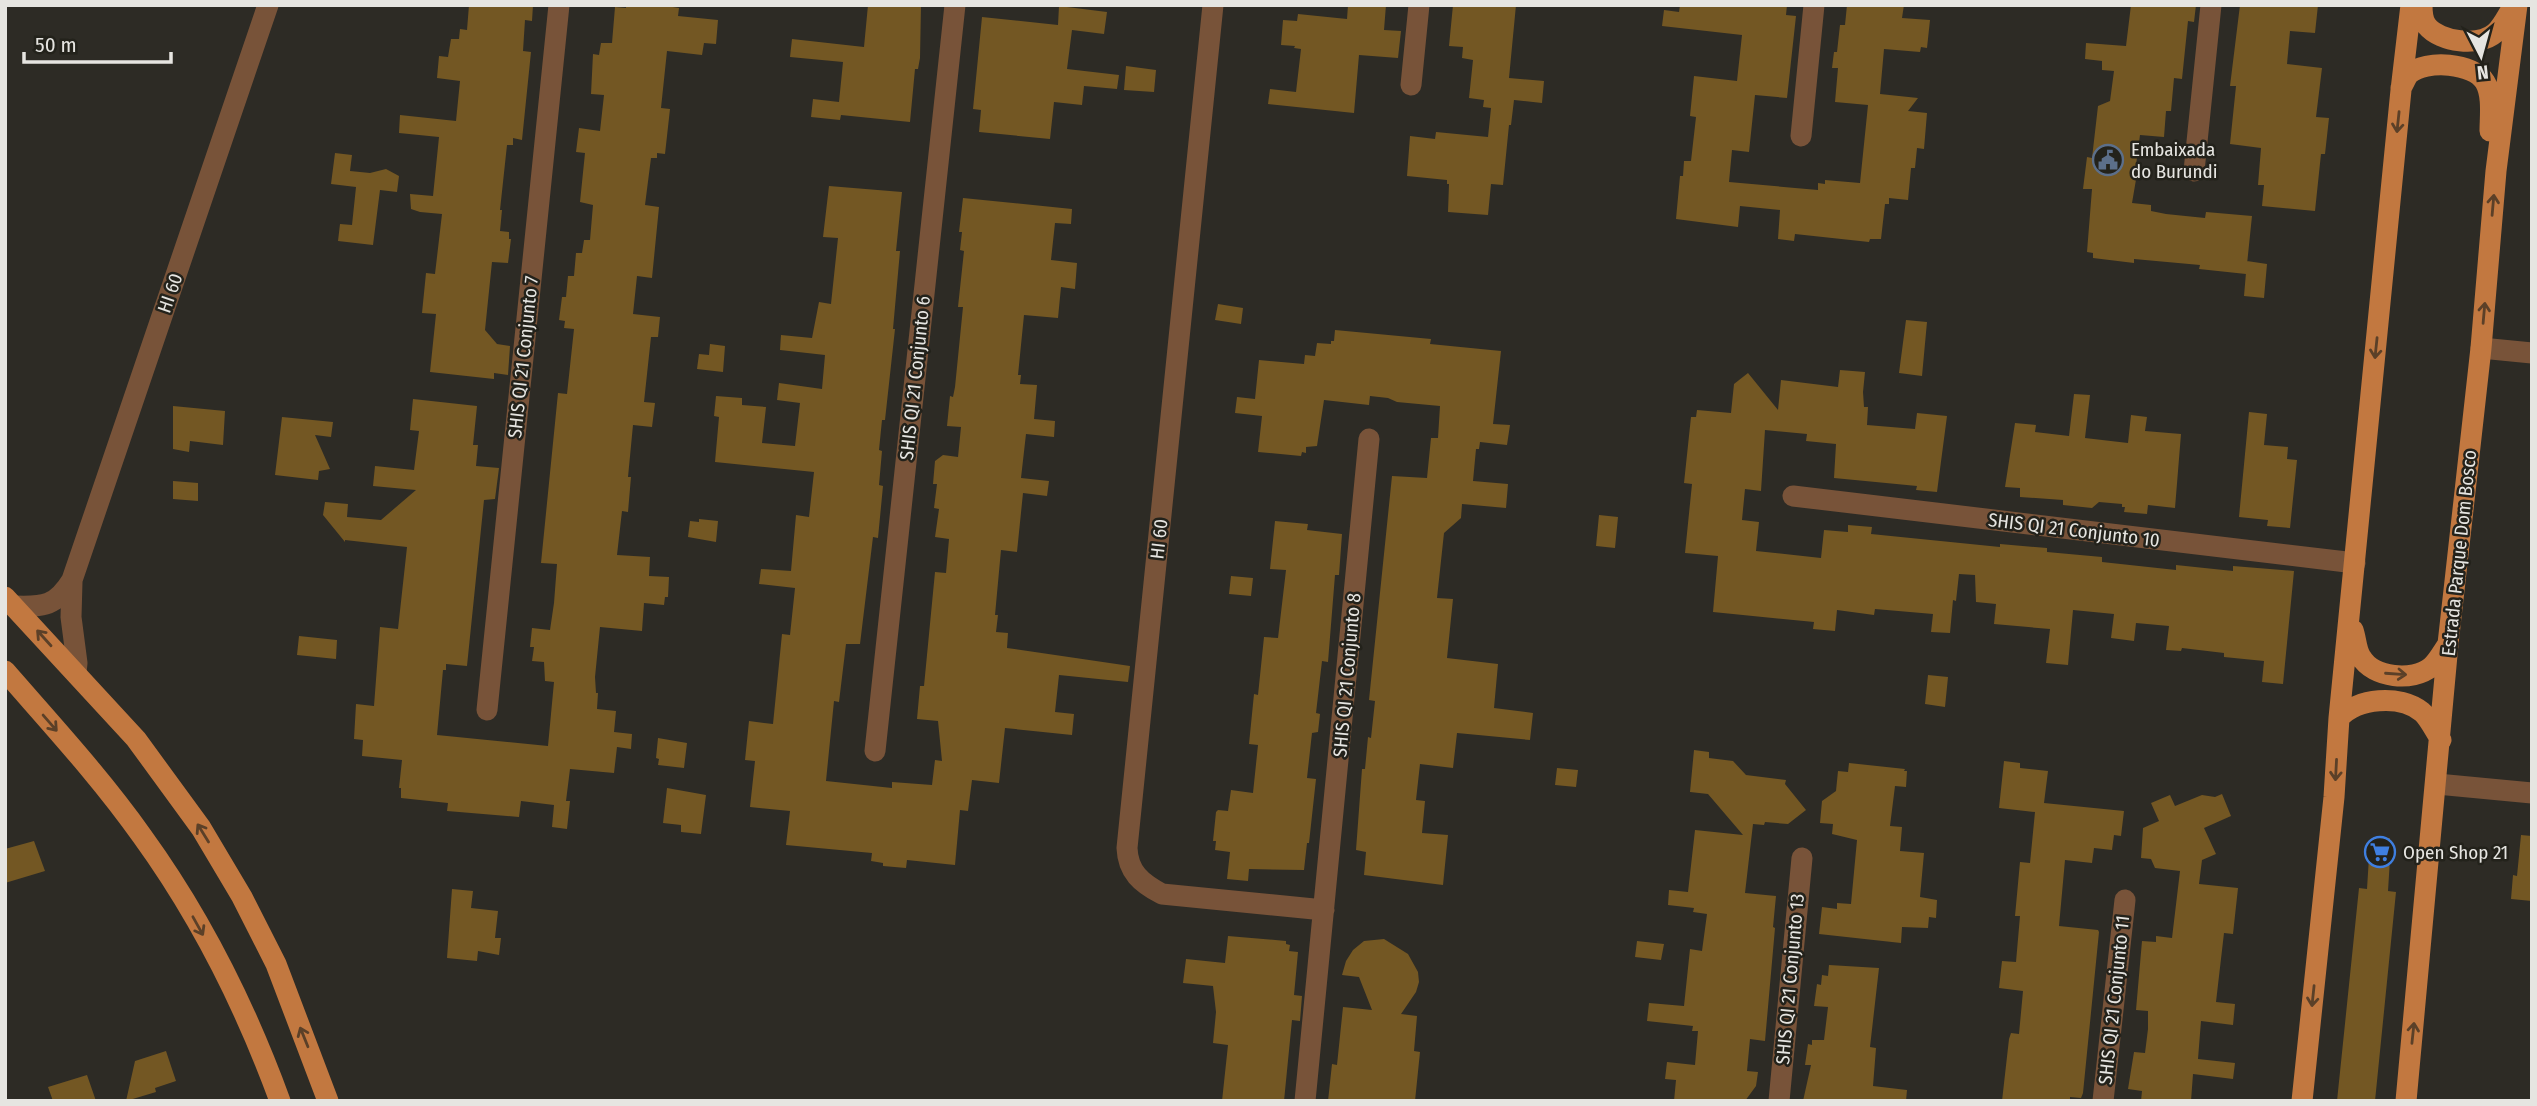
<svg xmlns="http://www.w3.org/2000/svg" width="2537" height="1106" font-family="'Fira Sans Condensed',sans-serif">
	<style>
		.building { fill: #735723 }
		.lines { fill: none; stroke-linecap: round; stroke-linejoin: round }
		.minor { stroke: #785339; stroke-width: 21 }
		.major { stroke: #c27840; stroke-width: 21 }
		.oneway { stroke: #5b4028 }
		.labels { text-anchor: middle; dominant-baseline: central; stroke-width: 5; stroke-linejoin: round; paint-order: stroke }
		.poi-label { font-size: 19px; fill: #e6e5e1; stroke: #23221b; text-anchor: start }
		.street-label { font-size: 19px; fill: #e6e5e1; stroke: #23221b }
	</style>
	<rect width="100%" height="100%" fill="#2d2b25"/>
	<path class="building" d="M469 5H533L532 21 525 20 523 51 531 52 522 140 513 138V145H507L500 210H502L500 231 509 232V239H511L508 263 492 262 485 330 497 344 510 346 508 375 494 373V379L430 372 436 314 422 313 426 273 435 274 442 214 420 212 411 209 410 194 433 196 439 137 399 133 400 115 456 121 460 81 437 78 439 56 448 57 451 39H459L460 29 467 30Z
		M626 5H660L679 8 678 16 718 20 716 44 704 43 702 55 667 51 661 108 670 109 665 154 657 153V158H651L645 205 659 207 652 278 637 276 633 314 660 317 658 337H651L644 402 655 403 652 427 633 425 628 477H631L628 512 622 511 617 555 650 557 649 576 669 577 668 597H665L664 605 644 603 642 631 600 627 595 677 596 693H598L597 709 616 711 614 732 632 734 631 749 617 747 614 773 570 769 566 801H570L567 829 552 827 554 805 521 801 519 817 447 811 448 803 401 798V788H399L402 760 362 756 363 740 354 739 356 704 374 706 380 627 398 629 407 547 345 540V542L323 515 325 502 348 504 347 517 381 520 416 490 373 486 375 466 414 470 419 431 410 430 413 399 477 406 473 445H478L476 466 499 468 495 499 484 500 467 666 446 664V670H443L437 735 548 746 554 682 545 681 544 662 532 661 534 647H530L532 628 550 630 554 603 557 564 541 563 558 393 567 394 574 329 564 328 565 321 559 320 562 297H566L568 276H574L576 253H582L584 240H590L593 205 580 202 585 153 576 152 579 128 600 131 604 95 591 94 593 54 599 55 601 43H612L615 7 626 8Z
		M868 5H921L920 58 918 69H915L910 122 841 115 840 120 811 117 813 99 839 102 843 62 790 57 792 39 864 47Z
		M1348 5H1386L1384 30 1401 31 1398 58 1359 55 1354 113 1268 104 1270 89 1296 92 1301 49 1294 48 1295 46 1281 45 1283 20 1297 21 1298 14 1347 19Z
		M1453 5H1516L1509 78 1544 81 1542 103 1514 100 1511 125H1509L1503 185 1491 184 1488 215 1448 212 1449 184H1447V180L1407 176 1410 136 1435 139 1436 132 1488 137 1491 108 1483 107 1484 100 1469 98 1473 60 1462 58 1463 47 1449 46Z
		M1680 5H1787L1786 15 1796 16 1787 98 1755 95 1749 152 1732 150 1729 182 1818 190V183L1825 184V180L1860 183 1868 105 1835 102 1838 68H1832L1834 52H1837L1840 25H1845L1847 5H1904L1902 18 1930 20 1927 48 1921 47 1920 52 1884 49 1880 94 1918 98 1908 111 1927 113 1924 149 1917 148 1915 168H1911L1908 200 1889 198V204H1885L1881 239H1870L1869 242 1795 234 1794 241 1778 239 1780 210 1740 206 1738 227 1676 219 1680 176H1683L1684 161H1691L1696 117 1690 116 1694 76 1737 81 1742 35 1662 26 1664 10 1679 12Z
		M2131 5H2196L2194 22 2188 21 2182 79 2174 78 2171 111H2166L2164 137 2140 135 2136 165 2138 168 2132 203 2151 205V211L2166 214 2205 218 2206 212 2252 216 2246 274 2199 269 2200 265 2134 259V263L2093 258V253L2087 252 2092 189H2083L2087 157 2092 158 2098 106 2110 101 2114 71 2102 70V61L2085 59 2086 43 2126 46Z
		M2240 5H2318L2315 33 2290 31 2287 64 2322 68 2316 117 2329 118 2325 154H2321L2315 211 2262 206 2264 185H2258L2261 148 2230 144 2236 86H2230Z
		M1059 6 1107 12 1104 34 1072 30 1067 69 1119 75 1117 89 1084 86 1082 105 1054 102 1050 139 979 132 981 110 973 109 982 17 1058 25Z
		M1126 66 1156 70 1154 92 1124 90Z
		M335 153 352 155 350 171 370 173 386 169 399 176 397 192 380 190 373 245 338 241 340 224 352 225 356 187 331 184Z
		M829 186 902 192 896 251H900L893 329H895L885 420H882L879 450 882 451 879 485 883 486 878 538 873 537 860 644H846L839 702 834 701 826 781 892 788V782L932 785 935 760 942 761 938 721 917 719 920 686H924L935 572 946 573 949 539 935 537 939 509 934 508 937 484H933L935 461 943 455 958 457 961 427 947 426 950 396 953 397 955 387 963 307H958L964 251 960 250 962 232H959L963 198 1072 209 1071 224 1055 223 1051 260 1077 263 1075 289 1061 287 1058 318 1024 315 1018 375H1021L1020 384 1037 385 1034 419 1055 421 1054 437 1026 434 1021 478 1049 481 1047 496 1023 493 1017 552 1001 550 995 615H998L996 632 1008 633 1007 648 1130 666 1128 682 1059 675 1055 712 1074 714 1072 735 1005 728 999 783 972 780 968 811 960 810 955 865 907 860 906 868 883 866V863L871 861 872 853 786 845 790 811 750 807 755 761 745 760 749 721 773 724 782 634 790 635 795 588 759 584 761 569 791 571 796 515 809 517 814 472 715 462 719 417 714 416 716 396 742 398V405L766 407 762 443 795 446 800 403 777 400 779 383 822 389 825 355 780 350 781 335 812 338 819 302 831 304 838 238 823 237Z
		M2247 261 2267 264 2264 298 2244 296Z
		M1218 304 1243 308 1241 324 1215 320Z
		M1906 320 1927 322 1922 376 1899 373Z
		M1335 330 1431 339 1430 344 1501 351 1493 424 1510 425 1507 445 1480 442 1479 449H1476L1473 481 1508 484 1506 508 1462 504 1461 518 1444 533 1437 598 1453 599 1447 658 1498 664 1494 708 1533 713 1530 740 1457 733 1453 768 1420 764 1416 800 1425 801 1422 833 1448 835 1443 885 1364 875 1366 852 1356 850 1362 769H1365L1368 737 1371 738 1375 701 1369 700 1392 476 1427 478 1431 438H1438L1440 406 1397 402 1388 398 1370 396 1369 405 1324 400 1317 446 1306 447V453L1302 452 1301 456 1258 452 1262 416 1235 413 1237 397 1255 399 1259 360 1304 364 1305 355 1315 356 1317 343 1331 344V341H1334Z
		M710 344 725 346 723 372 697 369 699 354 709 355Z
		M1840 370 1865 372 1863 392 1864 407H1868L1867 425 1915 429 1917 413 1947 416 1937 492 1916 490 1917 486 1834 478 1836 444 1806 441 1807 434 1765 430 1761 491 1745 489 1742 520 1759 522 1756 551 1821 558 1824 530 1848 532V525L1872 527 1871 534 2000 547V544L2047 548V552L2102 557V562L2176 570V565L2233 571V566L2294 571 2283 684 2262 682 2264 661 2224 657V653L2182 648 2181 651 2166 650 2169 626 2136 623 2134 641 2111 638 2114 614 2073 610 2068 665 2046 663 2050 629 1994 624 1996 604 1976 602 1975 575 1959 574 1956 601 1953 600 1950 633 1931 632 1933 614 1875 609 1874 615 1837 610 1835 631 1813 629 1814 622 1713 612 1718 556 1685 553 1692 484 1684 483 1691 417H1696L1697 410 1731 413 1734 384 1748 373 1778 410 1781 380 1838 387Z
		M2074 394 2090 395 2085 438 2128 443 2131 415 2147 417 2145 431 2181 434 2175 508 2148 505 2147 514 2124 512 2125 507H2122V504L2099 502 2092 508 2063 505V500L2020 497V488L2005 487 2015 423 2036 425 2035 432 2069 436Z
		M173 406 225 411 223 445 190 441 189 452 173 449Z
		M2249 412 2267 414 2264 445 2288 447 2287 459 2297 460 2290 528 2267 526 2268 520 2239 517Z
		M282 417 333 422 331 437 315 435 330 469 319 471 318 480 275 475Z
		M173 481 198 483V501L173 499Z
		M1599 515 1618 517 1615 548 1596 546Z
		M699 519 718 521 716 542 688 537 690 521 699 522Z
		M1275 521 1308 524 1307 530 1342 534 1339 575H1335L1328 662 1322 661 1316 713 1320 714 1318 732 1312 733 1307 778 1316 779 1309 843H1307L1304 870 1249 869 1248 881 1227 879 1230 852 1215 850 1216 841H1213L1216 812 1218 810 1228 811 1231 790 1253 793 1258 745 1249 744 1254 694 1258 695 1264 637 1278 638 1286 570 1270 569Z
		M1231 576 1253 578 1251 596 1229 594Z
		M299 636 337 640 336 659 297 655Z
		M1928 675 1948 677 1945 707 1925 704Z
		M658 738 687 743 684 768 658 765 659 759 656 758Z
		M1694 750 1709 752V758L1733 761 1746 775 1786 780 1785 784 1806 810 1788 824 1765 822 1764 825 1753 824 1745 893 1776 896 1773 927 1775 928 1765 1041 1750 1039 1747 1071 1758 1072 1756 1086 1745 1101H1674L1676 1080 1665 1079 1667 1062 1695 1065 1698 1031H1692L1693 1026 1647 1021 1649 1003 1684 1006 1690 949 1702 951 1707 914 1693 912 1694 908 1668 905 1669 890 1688 892 1695 830 1743 835 1708 794 1690 792Z
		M2004 761 2020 763V768L2048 771 2044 803 2124 811 2121 836 2114 835 2112 850 2094 848 2092 863 2065 860 2059 926 2098 930 2099 932 2083 1093 2081 1098 2070 1097V1101H2002L2009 1039 2011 1033 2019 1034 2023 991 1999 988 2002 961 2016 962 2020 916H2015L2020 862 2030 863 2035 812 1999 808Z
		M1849 763 1905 769 1904 771H1907L1906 787 1895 786 1890 826 1902 827 1900 851 1924 853 1920 897 1937 900 1936 918 1929 917 1928 928 1902 927 1901 943 1819 934 1822 907 1837 909V903L1851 904 1857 840 1832 834 1833 824 1820 823 1822 801 1836 791 1838 771 1848 772Z
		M1557 768 1578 770 1576 787 1555 785Z
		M667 788 706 795 701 834 681 832V825L663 823Z
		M2222 794 2231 816 2204 828 2216 854 2202 860 2199 884 2238 888 2233 934 2224 933 2216 1002 2235 1004 2233 1025 2201 1021 2198 1059 2235 1063 2233 1079 2193 1074 2191 1101H2141L2142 1091 2128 1089 2134 1052 2145 1053 2148 1029V1011L2136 1010 2142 941 2156 942V936L2172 938 2180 871 2155 868 2151 859 2141 858 2143 828 2159 821 2151 803 2170 795 2175 806 2202 795 2215 797Z
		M2521 835 2532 836V901L2511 899 2513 875 2517 876Z
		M2373 837 2390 838 2389 843H2391L2388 891 2396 892 2375 1101H2337L2359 888 2367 889 2370 841 2373 842Z
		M34 841 45 871 5 883V849Z
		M452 889 473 891 471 908 498 911 495 938H501L499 955 478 951 477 961 447 958Z
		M1228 936 1286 941V944L1290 945 1289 951 1298 952 1294 995 1302 996 1300 1021 1292 1020 1284 1101H1222L1228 1045 1213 1043 1216 1012 1213 986 1183 983 1186 959 1225 963Z
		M1384 939 1408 954 1418 972 1419 982 1416 992 1401 1014 1417 1016 1414 1051 1420 1052 1415 1101H1328L1332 1064 1337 1065 1343 1007 1372 1010 1359 977 1342 975 1346 961 1353 950 1364 941Z
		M1637 941 1664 944 1661 960 1635 957Z
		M1829 965 1879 968 1870 1047 1876 1048 1873 1086 1907 1090 1906 1101H1803L1811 1065H1805L1808 1044 1812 1045V1040H1824L1828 1007 1814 1006 1817 984 1821 985 1822 975 1828 976Z
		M166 1051 176 1081 155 1088 156 1092 126 1101 135 1061Z
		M87 1075 96 1101H53L48 1087Z"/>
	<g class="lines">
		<path class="minor" d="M1213 5 1127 848C1128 872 1141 883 1162 894L1324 910
			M1411 85 1419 5
			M1801 136 1814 5
			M2194 171 2211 5
			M2481 348 2532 353
			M1793 496 2355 563
			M72 582 71 617 77 663 76 673
			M15 606C44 607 56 606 72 580L268 5
			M487 710 559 5
			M875 751 955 5
			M2437 784 2532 793
			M1305 1101 1369 439
			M1779 1101 1802 858
			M2103 1101 2125 900"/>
		<path class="major" d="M2422 5C2422 13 2422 20 2427 26 2440 42 2479 47 2495 33 2503 26 2508 14 2514 5
			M2401 88C2404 84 2406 77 2409 74 2426 59 2474 63 2485 82 2493 95 2490 117 2490 131
			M5 597 136 739 201 828 242 897 276 964 328 1101
			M2353 630C2356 638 2356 650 2361 657 2373 678 2413 682 2431 667 2438 661 2443 651 2448 644
			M5 671C52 725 101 778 142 836 200 916 246 1008 280 1101
			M2339 718C2357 698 2400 694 2422 712 2429 718 2435 731 2441 740
			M2302 1101 2334 797 2339 718 2401 90 2411 5
			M2406 1101 2448 644 2481 348 2496 171 2517 5"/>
	</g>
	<defs><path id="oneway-shaft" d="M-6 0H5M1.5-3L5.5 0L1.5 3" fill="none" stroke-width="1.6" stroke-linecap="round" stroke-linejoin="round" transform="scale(1.75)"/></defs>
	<g class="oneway">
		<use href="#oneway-shaft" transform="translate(2398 122) rotate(96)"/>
		<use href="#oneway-shaft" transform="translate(2493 205) rotate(-85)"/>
		<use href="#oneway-shaft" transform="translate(2484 313) rotate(-85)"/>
		<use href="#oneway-shaft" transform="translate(2376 348) rotate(96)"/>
		<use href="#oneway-shaft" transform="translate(44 638) rotate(-132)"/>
		<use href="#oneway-shaft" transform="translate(2396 674) rotate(4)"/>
		<use href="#oneway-shaft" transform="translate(50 723) rotate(49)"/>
		<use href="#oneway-shaft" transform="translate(2336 770) rotate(93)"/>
		<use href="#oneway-shaft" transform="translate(203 833) rotate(-122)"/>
		<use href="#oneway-shaft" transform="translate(198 926) rotate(61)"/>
		<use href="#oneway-shaft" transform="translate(2313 996) rotate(96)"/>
		<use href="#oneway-shaft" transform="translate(2413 1033) rotate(-84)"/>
		<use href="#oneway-shaft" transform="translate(304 1037) rotate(-112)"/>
	</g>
	<defs>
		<g id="civic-ring" transform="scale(1.575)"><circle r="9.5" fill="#23221b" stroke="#5c6f8a" stroke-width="1.5"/><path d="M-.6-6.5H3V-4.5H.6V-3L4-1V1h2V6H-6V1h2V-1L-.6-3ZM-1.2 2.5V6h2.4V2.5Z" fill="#5c6f8a"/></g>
		<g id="supermarket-ring" transform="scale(1.575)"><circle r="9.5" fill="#23221b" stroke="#3f7fe0" stroke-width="1.5"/><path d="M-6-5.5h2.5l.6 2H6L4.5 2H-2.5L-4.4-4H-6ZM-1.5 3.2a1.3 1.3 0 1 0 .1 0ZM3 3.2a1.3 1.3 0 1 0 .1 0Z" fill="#3f7fe0"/></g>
	</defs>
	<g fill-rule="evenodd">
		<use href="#civic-ring" x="2108" y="160"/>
		<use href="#supermarket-ring" x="2380" y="852"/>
	</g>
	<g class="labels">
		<g class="poi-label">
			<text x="2131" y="149">Embaixada<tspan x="2131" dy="22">do Burundi</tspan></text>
			<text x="2403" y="852">Open Shop 21</text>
		</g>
		<g class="street-label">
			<text transform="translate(170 293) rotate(-71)">HI 60</text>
			<text transform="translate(523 357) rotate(-84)">SHIS QI 21 Conjunto 7</text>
			<text transform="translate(915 378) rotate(-84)">SHIS QI 21 Conjunto 6</text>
			<text transform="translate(2074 530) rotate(7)">SHIS QI 21 Conjunto 10</text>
			<text transform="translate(1159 539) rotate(-84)">HI 60</text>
			<text transform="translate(2459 553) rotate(-84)">Estrada Parque Dom Bosco</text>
			<text transform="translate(1347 675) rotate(-85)">SHIS QI 21 Conjunto 8</text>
			<text transform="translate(1790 979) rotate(-85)">SHIS QI 21 Conjunto 13</text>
			<text transform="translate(2114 1000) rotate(-84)">SHIS QI 21 Conjunto 11</text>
		</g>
	</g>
	<rect width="2537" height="1106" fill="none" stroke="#e6e5e1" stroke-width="14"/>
	<g transform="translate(2481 56) rotate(174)" stroke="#23221b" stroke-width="5" paint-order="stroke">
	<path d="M0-5L12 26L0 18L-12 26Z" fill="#e6e5e1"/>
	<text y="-10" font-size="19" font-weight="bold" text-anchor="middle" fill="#e6e5e1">N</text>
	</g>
	<path d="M24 52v10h147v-10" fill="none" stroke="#e6e5e1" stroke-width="3.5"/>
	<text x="35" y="52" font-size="21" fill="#e6e5e1" stroke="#23221b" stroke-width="5" paint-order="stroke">50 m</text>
</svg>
